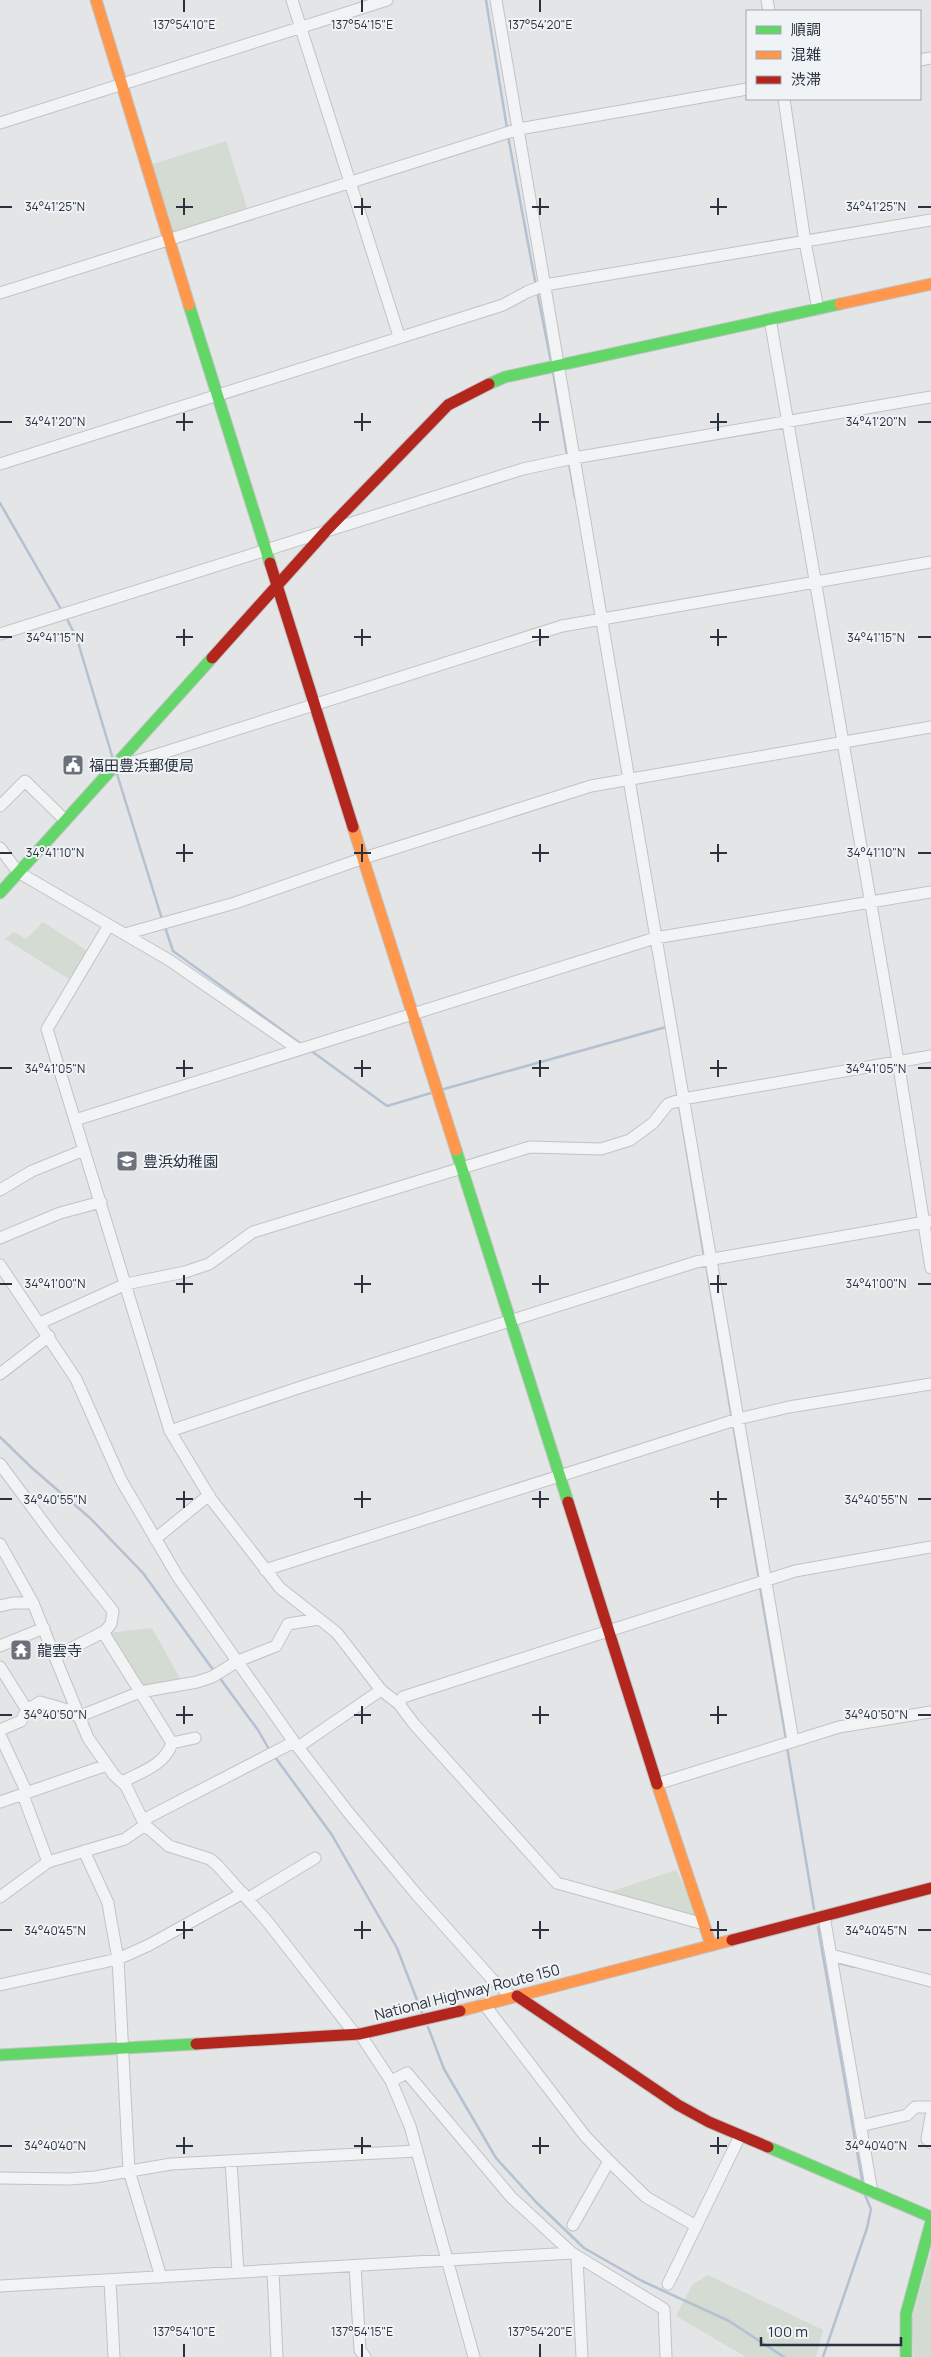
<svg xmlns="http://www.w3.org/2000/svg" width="931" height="2357" font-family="Manrope,'Noto Sans JP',sans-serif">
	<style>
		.green { fill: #d3dbd3 }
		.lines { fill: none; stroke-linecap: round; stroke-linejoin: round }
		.stream { stroke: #b3c1d0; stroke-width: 2.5 }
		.street-casing { stroke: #c1c3c5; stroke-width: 13 }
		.fast-casing { stroke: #c1c3c5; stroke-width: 13 }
		.slow-casing { stroke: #c1c3c5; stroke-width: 13 }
		.jam-casing { stroke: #c1c3c5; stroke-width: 13 }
		.street { stroke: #f1f3f4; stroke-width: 11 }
		.fast { stroke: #63d668; stroke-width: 11 }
		.slow { stroke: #ff974d; stroke-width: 11 }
		.jam { stroke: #b3261e; stroke-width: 11 }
		.ticks { fill: none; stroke: #2a323f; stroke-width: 2 }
		.labels { text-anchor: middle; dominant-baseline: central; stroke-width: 4; stroke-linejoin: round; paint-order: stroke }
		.poi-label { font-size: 15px; fill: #2a323f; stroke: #f0f3f6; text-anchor: start }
		.street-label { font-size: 15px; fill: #2a323f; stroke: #f0f3f6 }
		.ticks-label { font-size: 12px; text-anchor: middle; fill: #2a323f; stroke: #f0f3f6; stroke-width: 4; stroke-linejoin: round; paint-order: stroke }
	</style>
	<rect width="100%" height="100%" fill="#e3e5e7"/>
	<path class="green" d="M226 141 248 211 173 234 150 165Z
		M43 922 89 952 69 979 5 939 14 932 26 939Z
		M152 1628 182 1682 142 1689 108 1633Z
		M676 1870 704 1924 597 1896Z
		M931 2251V2357H914L911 2322Z
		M708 2275 823 2330 816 2357H746L676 2316 692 2285Z"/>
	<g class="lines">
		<path class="stream" d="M486 0 507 128
			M508 136 536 286
			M537 291 551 362
			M553 372 567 455
			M569 463 575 497
			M0 503 62 611
			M66 617 77 639 113 759
			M117 774 162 919
			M165 927 173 951 301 1044
			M310 1050 387 1106 431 1093
			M444 1089 666 1027
			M679 1104 704 1256
			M706 1264 732 1419
			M733 1424 759 1579
			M0 1437 32 1468 90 1518 143 1573 214 1671
			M760 1587 786 1739
			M219 1677 258 1730 270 1751
			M787 1747 814 1909
			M275 1757 332 1835 397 1948 422 2013
			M818 1927 862 2180
			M835 1962 854 1967
			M428 2027 444 2069 496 2158 536 2202 584 2248 642 2281 729 2321 784 2357
			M823 2357 867 2228 871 2209 865 2195"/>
		<g class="street-casing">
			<path id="street" d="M292 0 399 336
				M496 0 793 1741
				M767 0 769 11
				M920 60 931 58
				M784 99 805 242 818 309
				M0 123 387 0
				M0 293 519 129 747 89
				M770 319 898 1061 931 1268
				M0 464 503 305 527 292 545 285 931 220
				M0 634 523 469 574 458 931 397
				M117 761 134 762 562 626 931 562
				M0 806 25 781 65 820
				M0 848 18 872 169 960 298 1049
				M109 925 47 1029 170 1431 211 1499 280 1588 337 1633 381 1690 399 1704 414 1724 557 1883 704 1924
				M125 934 235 903 364 858 591 786 931 727
				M75 1120 655 938 931 892
				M0 1190 32 1171 84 1150
				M0 1238 60 1213 101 1202
				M0 1265 76 1379 121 1480 178 1577 294 1742 348 1812 417 1895 491 1978 512 1997
				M40 1323 126 1284 185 1272 209 1264 253 1232 530 1147 601 1149 630 1140 653 1123 668 1104 683 1099 931 1056
				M0 1374 49 1336
				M170 1431 301 1387 696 1262 931 1221
				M0 1464 52 1534 113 1611 111 1624 105 1631 55 1657
				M155 1539 209 1495
				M0 1544 33 1603 88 1738 114 1775 126 1786 145 1825 169 1846 210 1859 218 1866 267 1921 355 2034
				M265 1570 738 1419 789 1407 931 1384
				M0 1606 13 1603H33
				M103 1632 172 1743C165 1765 141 1772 122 1782
				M0 1646 44 1628
				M0 1667 27 1710
				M399 1704 403 1697 795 1571 931 1547
				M78 1717 140 1692 197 1682 212 1677 238 1661 276 1646 288 1624 319 1619
				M0 1730 21 1721 27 1710 40 1702 75 1712
				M0 1735 27 1793
				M172 1743 195 1738
				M298 1747 381 1690
				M657 1784 839 1727 931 1712
				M23 1795 48 1862
				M0 1802 107 1765
				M143 1820 294 1742
				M84 1851 108 1903 111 1921 118 1959 129 2171 161 2277
				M0 1897 48 1862 125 1839 145 1825
				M247 1899 315 1858
				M824 1916 872 2192
				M831 1955 931 1981
				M0 1985 118 1959 149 1945 243 1893
				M484 2004 585 2136 609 2161 646 2197 696 2226
				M360 2034 391 2081 410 2126 474 2357
				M391 2081 407 2073 511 2197 572 2253 664 2309 666 2357
				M931 2116 927 2139 931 2143
				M860 2126 907 2115 915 2107H931
				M231 2161 238 2272
				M0 2178 69 2179 95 2177 171 2164 417 2151
				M573 2225 609 2161
				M577 2258 582 2357
				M355 2266 360 2350 365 2357
				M273 2271 277 2357
				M110 2280 114 2357
				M668 2284 740 2136
				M0 2286 572 2253"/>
		</g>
		<g class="fast-casing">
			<path id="fast" d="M189 305 270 563
				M489 384 505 377 840 304
				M0 893 212 658
				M456 1150 568 1502
				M0 2055 196 2044
				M768 2147 931 2217
				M906 2357V2314L931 2222"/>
		</g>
		<g class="slow-casing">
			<path id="slow" d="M96 0 189 305
				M840 304 931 284
				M353 827 456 1150
				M657 1784 711 1945
				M460 2011 732 1940"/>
		</g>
		<g class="jam-casing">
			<path id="jam" d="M270 563 353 827
				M212 658 326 531 448 405 489 384
				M568 1502 657 1784
				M732 1940 931 1888
				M517 1996 678 2105 709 2122 768 2147
				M196 2044 360 2034 460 2011"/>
		</g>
		<use href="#street" class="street"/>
		<use href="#fast" class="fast"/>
		<use href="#slow" class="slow"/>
		<use href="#jam" class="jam"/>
	</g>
	<path class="ticks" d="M184 0V12M362 0V12M540 0V12M184 198V215M362 198V215M540 198V215M718 198V215M0 207H12M176 207H193M354 207H371M532 207H549M710 207H727M918 207H931M184 413V431M362 413V431M540 413V431M718 413V431M0 422H12M176 422H193M354 422H371M532 422H549M710 422H727M918 422H931M184 629V646M362 629V646M540 629V646M718 629V646M0 637H12M176 637H193M354 637H371M532 637H549M710 637H727M918 637H931M184 844V862M362 844V862M540 844V862M718 844V862M0 853H12M176 853H193M354 853H371M532 853H549M710 853H727M918 853H931M184 1060V1077M362 1060V1077M540 1060V1077M718 1060V1077M0 1068H12M176 1068H193M354 1068H371M532 1068H549M710 1068H727M918 1068H931M184 1275V1293M362 1275V1293M540 1275V1293M718 1275V1293M0 1284H12M176 1284H193M354 1284H371M532 1284H549M710 1284H727M918 1284H931M184 1491V1508M362 1491V1508M540 1491V1508M718 1491V1508M0 1499H12M176 1499H193M354 1499H371M532 1499H549M710 1499H727M918 1499H931M184 1706V1724M362 1706V1724M540 1706V1724M718 1706V1724M0 1715H12M176 1715H193M354 1715H371M532 1715H549M710 1715H727M918 1715H931M184 1921V1939M362 1921V1939M540 1921V1939M718 1921V1939M0 1930H12M176 1930H193M354 1930H371M532 1930H549M710 1930H727M918 1930H931M184 2137V2154M362 2137V2154M540 2137V2154M718 2137V2154M0 2146H12M176 2146H193M354 2146H371M532 2146H549M710 2146H727M918 2146H931M184 2344V2357M362 2344V2357M540 2344V2357"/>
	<defs>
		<g id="civic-square" transform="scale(1.125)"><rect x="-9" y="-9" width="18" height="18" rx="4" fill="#6b717a" stroke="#f0f3f6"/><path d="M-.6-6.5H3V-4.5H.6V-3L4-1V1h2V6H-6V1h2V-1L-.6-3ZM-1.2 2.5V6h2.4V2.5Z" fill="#fff"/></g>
		<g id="school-square" transform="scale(1.125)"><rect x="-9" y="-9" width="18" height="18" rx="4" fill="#6b717a" stroke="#f0f3f6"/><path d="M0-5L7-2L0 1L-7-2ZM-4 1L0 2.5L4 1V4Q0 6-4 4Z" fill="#fff"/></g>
		<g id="temple-square" transform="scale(1.125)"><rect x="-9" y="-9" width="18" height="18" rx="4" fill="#6b717a" stroke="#f0f3f6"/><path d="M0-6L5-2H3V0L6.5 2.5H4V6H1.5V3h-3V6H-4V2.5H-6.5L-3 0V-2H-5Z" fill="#fff"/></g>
	</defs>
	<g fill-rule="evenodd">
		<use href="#civic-square" x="73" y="765"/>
		<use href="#school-square" x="127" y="1161"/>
		<use href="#temple-square" x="21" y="1650"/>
	</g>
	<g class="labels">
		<g class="poi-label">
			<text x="89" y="765">福田豊浜郵便局</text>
			<text x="143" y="1161">豊浜幼稚園</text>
			<text x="37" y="1650">龍雲寺</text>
		</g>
		<g class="street-label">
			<text transform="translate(467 1992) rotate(-14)">National Highway Route 150</text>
		</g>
	</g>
	<g class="ticks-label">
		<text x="184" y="29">137°54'10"E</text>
		<text x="362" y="29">137°54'15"E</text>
		<text x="540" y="29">137°54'20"E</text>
		<text x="55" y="211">34°41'25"N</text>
		<text x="876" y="211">34°41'25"N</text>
		<text x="55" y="426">34°41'20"N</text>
		<text x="876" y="426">34°41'20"N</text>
		<text x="55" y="642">34°41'15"N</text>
		<text x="876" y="642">34°41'15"N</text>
		<text x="55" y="857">34°41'10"N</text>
		<text x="876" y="857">34°41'10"N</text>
		<text x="55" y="1073">34°41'05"N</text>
		<text x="876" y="1073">34°41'05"N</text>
		<text x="55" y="1288">34°41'00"N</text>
		<text x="876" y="1288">34°41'00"N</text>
		<text x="55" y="1504">34°40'55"N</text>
		<text x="876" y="1504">34°40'55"N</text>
		<text x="55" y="1719">34°40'50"N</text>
		<text x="876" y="1719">34°40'50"N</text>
		<text x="55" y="1935">34°40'45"N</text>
		<text x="876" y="1935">34°40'45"N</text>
		<text x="55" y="2150">34°40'40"N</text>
		<text x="876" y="2150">34°40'40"N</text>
		<text x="184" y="2336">137°54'10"E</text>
		<text x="362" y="2336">137°54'15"E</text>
		<text x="540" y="2336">137°54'20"E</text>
	</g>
	<rect x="746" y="10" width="175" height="90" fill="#f0f3f6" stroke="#a1a6ad"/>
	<rect x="756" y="26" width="25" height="8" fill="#63d668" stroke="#a1a6ad"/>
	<text x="791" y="35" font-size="15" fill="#2a323f">順調</text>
	<rect x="756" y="51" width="25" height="8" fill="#ff974d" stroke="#a1a6ad"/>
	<text x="791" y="60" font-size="15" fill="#2a323f">混雑</text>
	<rect x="756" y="76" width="25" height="8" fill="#b3261e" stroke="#a1a6ad"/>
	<text x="791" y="85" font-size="15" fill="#2a323f">渋滞</text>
	<path d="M761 2337v8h140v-8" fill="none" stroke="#2a323f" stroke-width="2.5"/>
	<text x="768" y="2337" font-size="15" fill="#2a323f" stroke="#f0f3f6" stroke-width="4" paint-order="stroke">100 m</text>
</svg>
